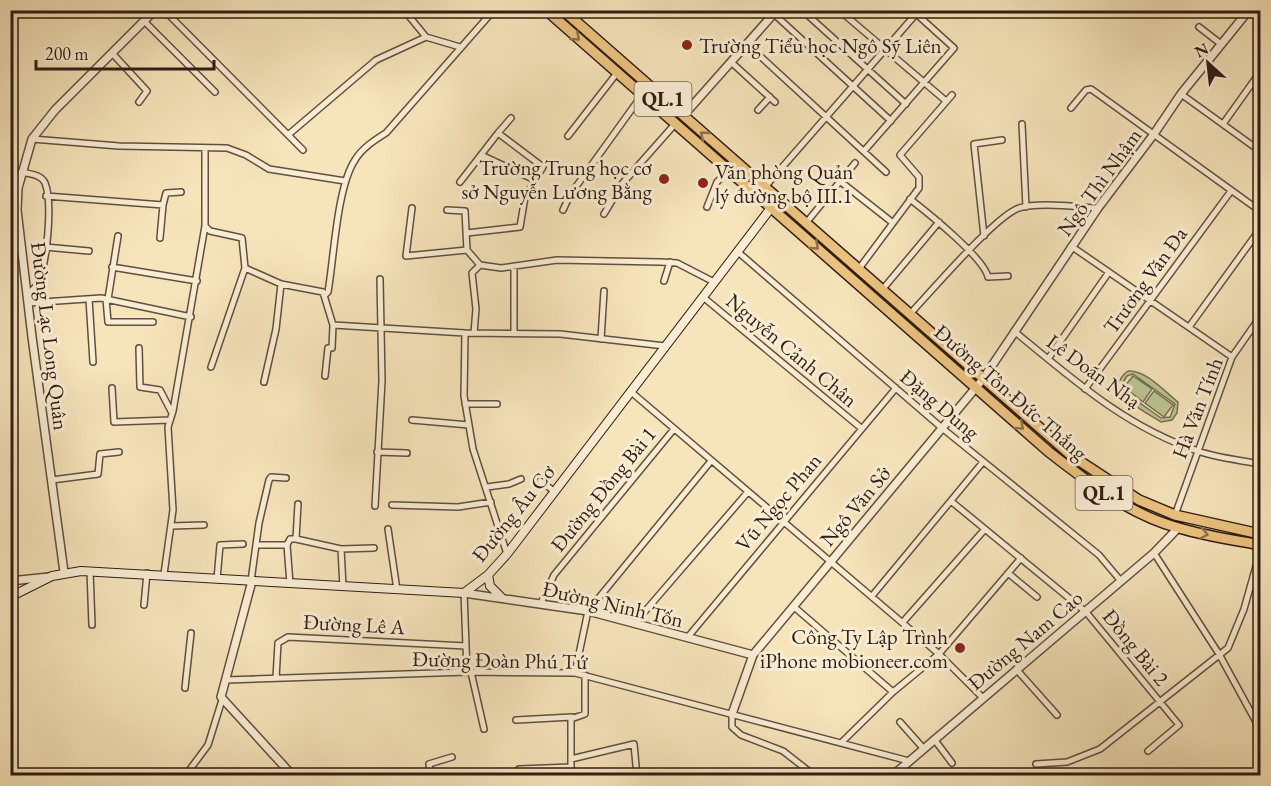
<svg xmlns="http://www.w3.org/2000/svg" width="1271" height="786" font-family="'EB Garamond',serif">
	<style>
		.green { fill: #bcc491; stroke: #767053; stroke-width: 1.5; fill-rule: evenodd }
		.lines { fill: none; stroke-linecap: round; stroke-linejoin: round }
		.minor-casing { stroke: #624f3e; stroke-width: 8 }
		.tertiary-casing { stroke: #624f3e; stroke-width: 10 }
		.secondary-casing { stroke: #301d15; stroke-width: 10 }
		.trunk-casing { stroke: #301d15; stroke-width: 12 }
		.minor { stroke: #f9edd3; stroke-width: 5 }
		.tertiary { stroke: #f9edd3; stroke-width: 7 }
		.secondary { stroke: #f9edd3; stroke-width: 8 }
		.trunk { stroke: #ebc27e; stroke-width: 9 }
		.rail-casing { stroke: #301d15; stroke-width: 4 }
		.rail { stroke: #f9edd3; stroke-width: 1.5; stroke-dasharray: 4.5; stroke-linecap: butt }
		.oneway { stroke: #8e704a }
		.poi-dot { fill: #8f2418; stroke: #f9edd3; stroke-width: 2 }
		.labels { text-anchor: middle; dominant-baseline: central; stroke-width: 6; stroke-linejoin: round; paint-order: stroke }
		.shield { fill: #f9edd3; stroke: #6c5b4e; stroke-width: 1.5 }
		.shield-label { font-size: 20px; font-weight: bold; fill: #301d15 }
		.poi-label { font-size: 21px; fill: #301d15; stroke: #f9edd3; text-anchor: start }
		.street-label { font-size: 21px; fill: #301d15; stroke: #f9edd3 }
	</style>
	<rect width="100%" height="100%" fill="#f6e4bb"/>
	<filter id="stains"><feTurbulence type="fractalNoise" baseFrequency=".00333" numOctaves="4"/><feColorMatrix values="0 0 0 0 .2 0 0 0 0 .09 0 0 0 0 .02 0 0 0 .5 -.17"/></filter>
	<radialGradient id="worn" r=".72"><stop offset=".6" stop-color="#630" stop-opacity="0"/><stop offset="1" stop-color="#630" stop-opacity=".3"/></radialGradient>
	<path class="green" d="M1128 371C1145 369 1165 392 1178 402L1177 413 1172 420 1161 422C1146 412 1100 391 1128 371ZM1133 374 1175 404 1170 417 1161 418 1126 393 1122 384 1127 376Z
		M1133 376 1152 389 1143 402 1124 387Z
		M1154 391 1173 405 1164 417 1145 403Z"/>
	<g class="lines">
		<g class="minor-casing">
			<path id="minor" d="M164 10 303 150
				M404 10 426 37
				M802 10 906 104
				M839 10 946 101
				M1259 10 1260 12
				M774 14 891 121
				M144 21 215 92
				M1199 27 1221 44
				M747 44 886 172
				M112 53 147 91 139 102
				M731 62 775 102
				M1181 94 1260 151
				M1071 108 1086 90 1091 89 1260 211
				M758 110 770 97
				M1022 124 1026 207
				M1223 124 1258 75
				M498 133 511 118
				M288 135 376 60 426 37 460 47
				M568 136 617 73
				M32 139 119 146 227 148 246 155 269 169 345 181
				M864 151 954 48 912 10
				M481 155 535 180
				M21 172C29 174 41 174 45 183 53 203 47 266 37 285 35 288 30 292 27 295
				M460 182 498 133 543 167 525 197 520 227 467 233
				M841 182 893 223
				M764 188 916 14
				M46 196 163 205 160 238
				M910 199C928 213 984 258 988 277L1008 276
				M163 205 166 193 181 192
				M707 207 717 182 728 171
				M412 208 406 256 467 250
				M447 210 465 211 467 250 480 265
				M563 210 570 195 642 95
				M604 214 622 184 675 124
				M806 223 855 163
				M205 226 210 231 242 238 245 268 281 284 323 292 333 325 465 333 560 334 665 346
				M984 236 974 144 1002 140
				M1071 246 1232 357
				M45 247 89 251
				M738 252 942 428 1099 555 1120 580
				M480 265 501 268 557 260 660 262 677 263 714 282
				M112 267 197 281
				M858 270 919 188V177L900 155 952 95
				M664 281 670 262
				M882 290 939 222
				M325 295 328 292C334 257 337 187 355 160 362 148 375 140 386 133L494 10
				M703 297 861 428
				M89 299 93 362
				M106 299 108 322H153
				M108 299 118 236
				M28 303 101 298 191 317
				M909 315C930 293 995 216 1019 208 1039 202 1076 207 1098 208
				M1189 327 1260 229
				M1014 331C1071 378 1127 428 1198 451 1217 458 1240 460 1260 464
				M465 333 464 396 473 449 507 554
				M474 333 476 309 472 273 480 265
				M514 334V267
				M601 339 604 291
				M139 348 140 387 160 390 172 413
				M1048 359 1109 272
				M211 367 245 268
				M325 376 328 348H332L333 325
				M264 382 276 329 281 284
				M112 388 114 422 170 420
				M1085 389 1231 191
				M630 391 939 654 982 697
				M465 404H497
				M412 420 469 425
				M377 452 407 453
				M52 480 98 474 100 454 119 452
				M540 481 554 491
				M487 487 509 484 521 479
				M952 502 1086 612 1179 725 1148 751
				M392 505 458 507 491 502
				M375 506 382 381 380 279
				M1175 515 1232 357 1260 317
				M171 526 204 525
				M388 529 397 590
				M296 539 298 504
				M256 545H287
				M341 549 374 548
				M1154 553 1219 654 1260 729
				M90 571 92 625
				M1008 573 1037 597
				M164 574 173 510 168 427 173 411 205 226V148
				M217 579 220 545 243 544
				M251 581 259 523 269 480 271 477 286 478
				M290 584 287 545 290 539H296L341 549 343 587
				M464 593 467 672
				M872 596 983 462
				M541 603 554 575 674 429
				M144 605 147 573
				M793 606 893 692
				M903 622 985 529
				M634 624 747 493
				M687 638 896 388
				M1016 669 1057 715
				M471 672 484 729
				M575 673 588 611 711 461
				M276 678 278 643 288 637 466 646
				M225 680 467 672 575 673 909 761
				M185 688 191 633
				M732 714V727L741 735 783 751 815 776
				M516 720 572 717
				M900 722 923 748
				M934 739 952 763
				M842 742 893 692 939 654 1021 558
				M571 759 634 744 637 776
				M1036 764 1067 762 1100 749 1228 648 1244 609 1260 552
				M471 772 472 776
				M185 776 208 745 222 700
				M431 776 429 764 452 757
				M518 776 519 769 571 767V719L585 714V675"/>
		</g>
		<g class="tertiary-casing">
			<path id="tertiary" d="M683 116 777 10
				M64 572 32 337 17 210 18 188 32 139 55 110 155 10
				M10 581 49 577
				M252 581 221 697 293 776
				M464 593 588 611 753 655
				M732 714 753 655 983 379 1098 208 1154 134 1181 94 1249 10
				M892 776 1154 553 1178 528"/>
		</g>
		<g class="secondary-casing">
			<path id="secondary" d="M488 575 490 586 502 598
				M10 597 52 576 81 571 464 593 488 575 507 554 777 200"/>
		</g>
		<g class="trunk-casing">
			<path id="trunk" d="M546 10 1049 452C1089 483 1130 515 1179 528 1206 536 1234 540 1260 545
				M563 10 1072 456 1139 500 1175 515 1260 534"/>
		</g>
		<use href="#minor" class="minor"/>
		<use href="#tertiary" class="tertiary"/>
		<use href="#secondary" class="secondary"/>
		<use href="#trunk" class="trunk"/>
		<g class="rail-casing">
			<path id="rail" d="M1250 10 1260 23"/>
		</g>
		<use href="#rail" class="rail"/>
	</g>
	<defs><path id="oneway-chevron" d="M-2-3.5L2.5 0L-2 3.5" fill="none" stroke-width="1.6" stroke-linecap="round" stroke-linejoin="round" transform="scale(1.5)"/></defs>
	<g class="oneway">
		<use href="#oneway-chevron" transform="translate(576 37) rotate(41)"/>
		<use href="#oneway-chevron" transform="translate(704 135) rotate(-139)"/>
		<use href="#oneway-chevron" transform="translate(815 246) rotate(41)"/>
		<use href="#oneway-chevron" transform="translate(1020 426) rotate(41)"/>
		<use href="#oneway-chevron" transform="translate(1204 534) rotate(12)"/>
	</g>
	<g class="poi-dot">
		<circle cx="687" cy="45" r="6"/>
		<circle cx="664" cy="179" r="6"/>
		<circle cx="703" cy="183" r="6"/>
		<circle cx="960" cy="648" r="6"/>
	</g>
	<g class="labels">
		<g class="shield">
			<rect x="634.5" y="82" width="57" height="34" rx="4.5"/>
			<rect x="1075.5" y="476" width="57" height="34" rx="4.5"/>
		</g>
		<g class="shield-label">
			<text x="663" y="99">QL.1</text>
			<text x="1104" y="493">QL.1</text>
		</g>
		<g class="poi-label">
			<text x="699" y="45">Trường Tiểu học Ngô Sỹ Liên</text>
			<text x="652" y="167" text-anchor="end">Trường Trung học cơ<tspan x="652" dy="24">sở Nguyễn Lương Bằng</tspan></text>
			<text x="715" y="171">Văn phòng Quản<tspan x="715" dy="24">lý đường bộ III.1</tspan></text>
			<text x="948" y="636" text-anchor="end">Công Ty Lập Trình<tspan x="948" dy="24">iPhone mobioneer.com</tspan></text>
		</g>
		<g class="street-label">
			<text transform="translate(1099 182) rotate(-54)">Ngô Thì Nhậm</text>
			<text transform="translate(1145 280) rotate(-54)">Trương Văn Đa</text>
			<text transform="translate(50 336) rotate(83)">Đường Lạc Long Quân</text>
			<text transform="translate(792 350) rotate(40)">Nguyễn Cảnh Chân</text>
			<text transform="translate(1094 371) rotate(36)">Lê Doãn Nhạ</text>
			<text transform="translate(1011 392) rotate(41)">Đường Tôn Đức Thắng</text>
			<text transform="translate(940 404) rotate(40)">Đặng Dung</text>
			<text transform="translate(1197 408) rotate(-69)">Hà Văn Tính</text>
			<text transform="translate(603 489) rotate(-51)">Đường Đồng Bài 1</text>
			<text transform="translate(778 502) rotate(-50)">Vũ Ngọc Phan</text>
			<text transform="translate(855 506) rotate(-50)">Ngô Văn Sở</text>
			<text transform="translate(513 513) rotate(-51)">Đường Âu Cơ</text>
			<text transform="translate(613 604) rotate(13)">Đường Ninh Tốn</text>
			<text transform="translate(354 624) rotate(3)">Đường Lê A</text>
			<text transform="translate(1025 640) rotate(-40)">Đường Nam Cao</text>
			<text transform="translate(1136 647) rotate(51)">Đồng Bài 2</text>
			<text transform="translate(500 660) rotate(1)">Đường Đoàn Phú Tứ</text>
		</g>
	</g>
	<rect width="1271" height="786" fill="none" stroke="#f6e4bb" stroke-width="36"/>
	<rect x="12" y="12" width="1247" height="762" fill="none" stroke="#301d15" stroke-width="3"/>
	<rect x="18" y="18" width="1235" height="750" fill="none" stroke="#301d15" stroke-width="1.5"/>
	<g transform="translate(1208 63) rotate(333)" stroke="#f9edd3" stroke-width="4.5" paint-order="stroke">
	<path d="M0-4.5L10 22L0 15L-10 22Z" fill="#301d15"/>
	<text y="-9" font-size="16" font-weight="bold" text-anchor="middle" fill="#301d15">N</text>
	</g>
	<path d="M36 60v9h178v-9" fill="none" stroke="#301d15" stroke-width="3"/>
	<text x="45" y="60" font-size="18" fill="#301d15" stroke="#f9edd3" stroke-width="4.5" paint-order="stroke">200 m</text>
	<rect width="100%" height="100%" filter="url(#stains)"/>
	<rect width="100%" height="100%" fill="url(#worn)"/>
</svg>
